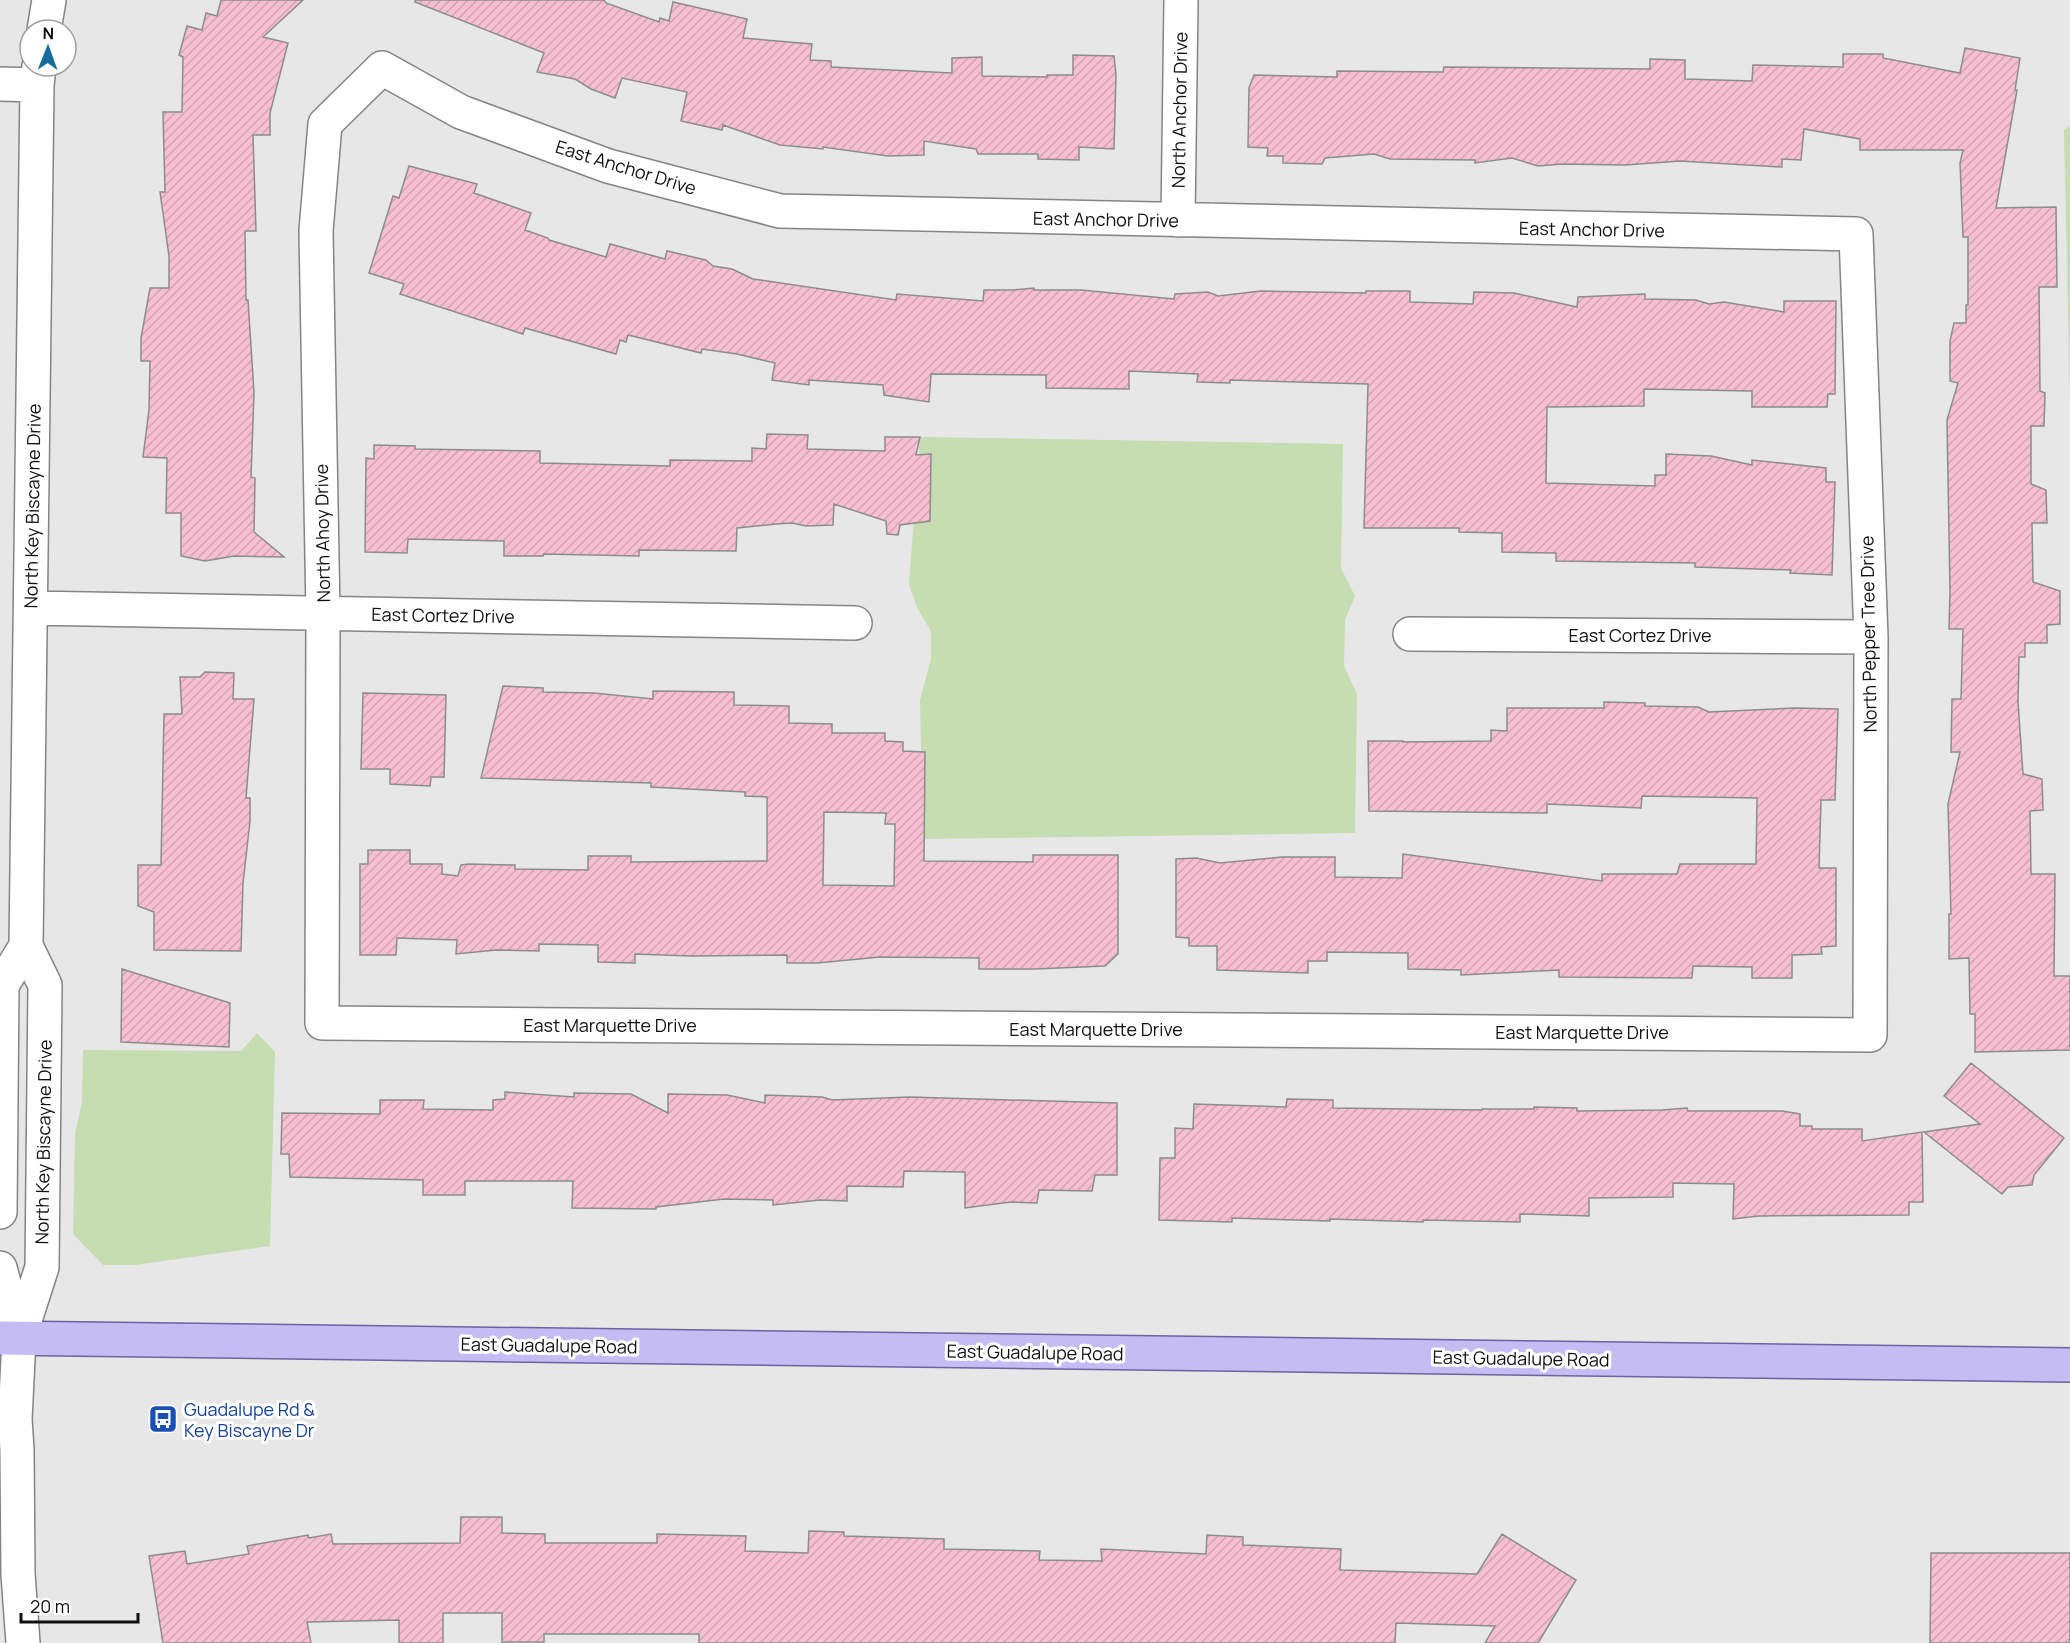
<svg xmlns="http://www.w3.org/2000/svg" width="2070" height="1643" font-family="Manrope,sans-serif">
	<style>
		.green { fill: #c5ddb1 }
		.building { fill: url(#building-hatch); stroke: #8d8c8c; stroke-width: 1.5; fill-rule: evenodd }
		.lines { fill: none; stroke-linecap: round; stroke-linejoin: round }
		.minor-casing { stroke: #848485; stroke-width: 36 }
		.major-casing { stroke: #6c639f; stroke-width: 36 }
		.minor { stroke: #fff; stroke-width: 33 }
		.major { stroke: #c4bcf3; stroke-width: 33 }
		.labels { text-anchor: middle; dominant-baseline: central; stroke-width: 6; stroke-linejoin: round; paint-order: stroke }
		.street-label { font-size: 18px; fill: #101011; stroke: #fff }
		.transit-label { font-size: 18px; fill: #164399; stroke: #fff; text-anchor: start }
	</style>
	<defs>
		<pattern id="building-hatch" width="6" height="6" patternUnits="userSpaceOnUse" patternTransform="scale(1.5)"><rect width="6" height="6" fill="#f7bfd3"/><path d="M-1 1l2-2M0 6l6-6M5 7l2-2" fill="none" stroke="#d3a3b4"/></pattern>
	</defs>
	<rect width="100%" height="100%" fill="#e7e7e8"/>
	<path class="green" d="M2070 126V402L2064 130Z
		M920 437 1343 444 1341 568 1355 596 1345 620 1344 666 1357 694 1355 833 923 839 920 700 931 659V631L917 608 909 584Z
		M257 1033 275 1052 270 1246 135 1265H103L73 1234 75 1134 82 1102 83 1050 241 1051Z"/>
	<path class="building" d="M221 0H303L263 37 288 43 270 113V135H253L256 231H245L246 300H248L254 393 251 477 255 478 254 532 284 557 234 556 205 561 181 556V513H166L167 458 143 457 149 410 150 361H141V338L150 288H169V256L160 192H165L163 112H182L183 57 179 55 187 26 202 30 206 13 217 16Z
		M415 0H604L606 3 659 22 660 18 669 21 673 2 747 19 743 38 812 44 810 60 831 61V67L952 73V58L982 57V76L1047 77V75H1073V55L1114 56 1116 75 1114 149 1079 147V160L1038 159V154H978L976 149 924 141V155L888 156 823 147V149L780 145 723 125 722 130 681 121 687 92 622 78 615 98 591 89 575 79 537 72 544 53 415 2Z
		M1965 48 2020 58 2015 90H2017L1996 208 2056 207 2057 287H2039L2040 391 2045 393 2044 426H2031V484L2046 490 2047 523H2032L2033 582 2060 591V624L2047 625V643H2025V657H2019L2018 702 2023 774 2042 779 2043 810 2030 811 2031 874H2055L2054 976H2070V1050L1975 1052V1014H1970L1969 958 1949 959V914H1951L1948 804 1960 752H1951L1952 699H1961L1963 629H1949L1950 591 1947 420 1958 383 1950 381V341L1954 323H1966V305H1968V237H1963L1960 163 1963 150H1860V139L1804 129 1801 160 1782 159V167L1680 161 1625 165 1562 164 1538 166 1512 158 1475 163V160L1390 159 1374 154 1325 158 1322 164 1283 163V156H1267L1268 148 1248 147 1249 88 1254 75 1337 77V71L1443 72 1444 67 1650 69V59L1685 60V79L1752 81 1753 65 1843 67V54H1883V58L1960 73Z
		M409 166 477 184 474 193 531 213 525 230 548 238 549 240 606 257 610 244 665 259 667 251 706 260 713 266 732 269 753 279 896 300 897 294 983 301 984 290H1012L1034 288V290H1081L1174 299 1175 294 1208 292 1218 296 1261 291 1366 293V291H1410V302L1473 304 1474 292 1514 293 1577 307 1578 297 1645 294V299L1696 300 1709 304 1724 302 1784 312V301H1836L1835 394H1828L1827 407H1752V391L1644 389V406L1547 407 1546 483 1655 486V475H1666V454L1711 456 1752 465V460L1826 468V482H1835L1832 575 1790 573 1791 570 1695 567V563L1556 561V553L1502 552V533L1459 532V528H1364L1368 384 1230 380V383L1197 382 1198 374 1129 371V389L1046 388V375L931 374 929 402 884 395 883 385 809 380V385L772 380 775 363 737 354 702 349 701 353 628 335 626 342 620 340 616 354 525 328 523 334 400 294 404 284 369 273 393 196 399 198Z
		M767 434 808 435 807 449 885 451V437H920L916 455 931 454 930 521 900 525 898 535 887 534 886 521 834 504 833 525 806 526 792 523 776 524 737 528 736 551 639 550V556L544 554 543 556H504V541L408 539 407 553 365 552 366 458 374 459V445L415 446V449L540 451V463L670 466V460L752 461V448L766 449Z
		M205 672 234 673 233 699H254L246 798H250V821L243 883 241 951 154 950V912L138 906V865H161L164 714H182L180 677H200Z
		M503 686 543 688V692L594 693 653 699V691L734 692V705L789 706V723L832 724V733H885V741L903 742V751L925 752 924 861 1033 862V855H1118V954L1105 966 1035 969H979V958L880 957 817 963H787V955L691 956 635 954V963L598 962V945L539 944V951L496 950 456 954 457 940 397 938 396 955H360V864H368V850H410V864H442V874L458 876 461 865 469 864 515 865V869L588 870V856H631V862L767 861V797L745 796V792L651 787V783L481 778ZM824 812 886 813 885 824H895L894 886 823 885Z
		M363 693 446 695 444 777H431L430 786 390 784V769H361Z
		M1604 702 1645 703V706L1698 707 1709 712 1795 708 1838 709 1835 800H1821L1819 868H1836V946L1821 947 1822 954 1792 955V978H1752V967L1693 966 1692 978 1559 977V970L1461 975V970L1408 969V953L1327 952V961H1308V973L1217 970V946H1189V938L1176 937V859L1196 858 1220 863 1282 857H1335V877L1402 878 1403 854 1602 881V874H1677L1680 864H1756L1757 798 1642 796 1641 808 1547 804V813L1369 811 1368 741H1403V742L1491 741V730L1507 731V708H1604Z
		M122 969 230 1003 229 1047 121 1042Z
		M1971 1063 2064 1138 2034 1175 2032 1185 2008 1187 2002 1194 1924 1132 1980 1124 1944 1096Z
		M505 1092 574 1097V1093L631 1094 668 1113V1094L727 1095 765 1103V1095L822 1097 832 1100 910 1097 1117 1103V1175H1095L1092 1191 1039 1190 1037 1203 1011 1202 965 1208V1172L904 1171 903 1187 847 1186V1201L820 1200 773 1205V1200L724 1199 656 1207V1209L572 1208 573 1181H465V1195H423V1180L290 1177 289 1154H281L282 1113 380 1114V1100H424L423 1109 493 1110V1100L505 1099Z
		M1287 1099 1333 1100V1108L1482 1110V1109H1534V1107L1577 1108V1111L1662 1110 1687 1108 1688 1111H1782L1800 1114V1126H1812V1129H1862V1141L1922 1132 1923 1202H1909V1215L1759 1216 1733 1219 1734 1184 1673 1183V1197L1589 1198V1216L1520 1214V1222L1423 1220V1222L1330 1219V1221L1232 1218V1222L1159 1220 1160 1158H1175V1128L1193 1129 1194 1104 1286 1107Z
		M461 1517H502V1533L545 1534V1543H657V1534L746 1536 745 1551 808 1553 809 1531 844 1532V1536L944 1539V1549L1040 1551 1039 1560 1102 1561 1101 1549 1206 1554 1207 1535 1243 1537V1545L1341 1549 1340 1570 1477 1574 1502 1534 1576 1580 1538 1643H1485L1495 1626 1396 1623 1395 1643H699V1634H544V1642H502V1613H443V1643H399V1620L307 1622 311 1643H163L149 1556 185 1551 187 1564 249 1554 247 1546 308 1535 309 1538 331 1534 333 1544 460 1543Z
		M1931 1553H2070V1643H1930Z"/>
	<g class="lines">
		<g class="minor-casing">
			<path id="minor" d="M44 30 49 0
				M382 68 461 112 608 166 780 211 1856 234 1871 637 1870 1035 322 1023 323 613 316 231 325 124Z
				M0 84 37 85
				M1178 220 1181 0
				M31 608 855 623
				M1410 634 1871 637
				M0 1212 2 985 26 946
				M0 1268 19 1339
				M23 1643 18 1574 17 1450 15 1419 19 1339 42 1267 45 985 26 946 37 85 39 66"/>
		</g>
		<g class="major-casing">
			<path id="major" d="M0 1338 2070 1365"/>
		</g>
		<use href="#minor" class="minor"/>
		<use href="#major" class="major"/>
	</g>
	<defs>
		<g id="bus-square" transform="scale(1.5)"><rect x="-9" y="-9" width="18" height="18" rx="4" fill="#1a4fb4" stroke="#fff"/><path d="M-5-6H5V4H4V6H2V4H-2V6H-4V4H-5ZM-3.5-4V0h7V-4ZM-3.5 1.2v1.5H-2V1.2ZM2 1.2v1.5H3.5V1.2Z" fill="#fff"/></g>
	</defs>
	<g fill-rule="evenodd">
		<use href="#bus-square" x="163" y="1419"/>
	</g>
	<g class="labels">
		<g class="street-label">
			<text transform="translate(1179 110) rotate(-89)">North Anchor Drive</text>
			<text transform="translate(626 167) rotate(17)">East Anchor Drive</text>
			<text transform="translate(1106 219) rotate(1)">East Anchor Drive</text>
			<text transform="translate(1592 229) rotate(1)">East Anchor Drive</text>
			<text transform="translate(32 506) rotate(-89)">North Key Biscayne Drive</text>
			<text transform="translate(322 533) rotate(-91)">North Ahoy Drive</text>
			<text transform="translate(443 615) rotate(1)">East Cortez Drive</text>
			<text transform="translate(1868 634) rotate(-91)">North Pepper Tree Drive</text>
			<text x="1640" y="635">East Cortez Drive</text>
			<text x="610" y="1025">East Marquette Drive</text>
			<text x="1096" y="1029">East Marquette Drive</text>
			<text x="1582" y="1032">East Marquette Drive</text>
			<text transform="translate(43 1142) rotate(-89)">North Key Biscayne Drive</text>
			<text transform="translate(549 1345) rotate(1)">East Guadalupe Road</text>
			<text transform="translate(1035 1352) rotate(1)">East Guadalupe Road</text>
			<text transform="translate(1521 1358) rotate(1)">East Guadalupe Road</text>
		</g>
		<g class="transit-label">
			<text x="184" y="1409">Guadalupe Rd &amp;<tspan x="184" dy="21">Key Biscayne Dr</tspan></text>
		</g>
	</g>
	<g transform="translate(48 48) rotate(1)"><circle r="28" fill="#ffffff" stroke="#9f9fa0" stroke-width="1.5"/>
	<path d="M0-4.5L10 22L0 15L-10 22Z" fill="#196d9e"/>
	<text y="-9" font-size="16" font-weight="bold" text-anchor="middle" fill="#101011">N</text>
	</g>
	<path d="M21 1613v9h117v-9" fill="none" stroke="#101011" stroke-width="3"/>
	<text x="30" y="1613" font-size="18" fill="#101011" stroke="#ffffff" stroke-width="4.5" paint-order="stroke">20 m</text>
</svg>
